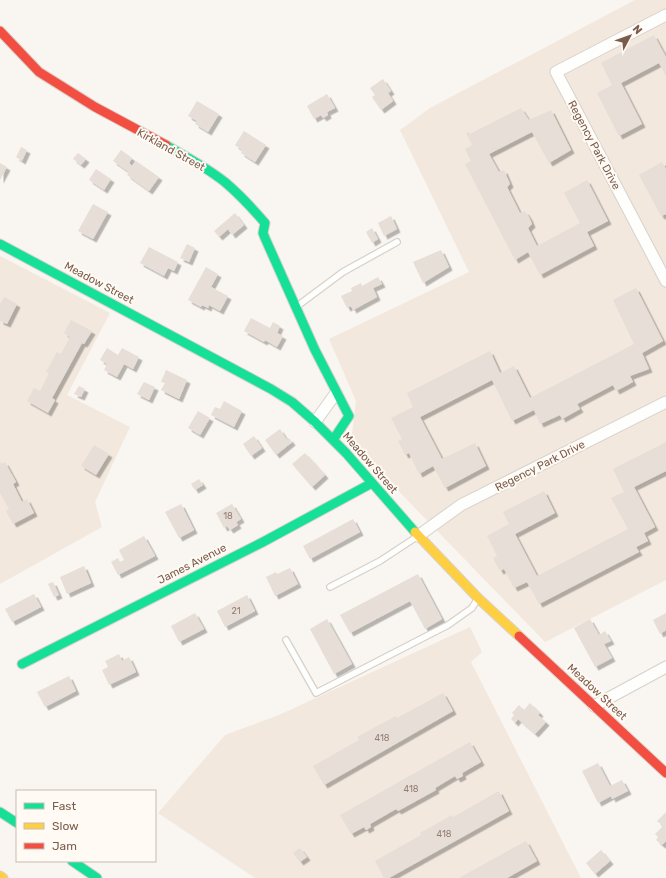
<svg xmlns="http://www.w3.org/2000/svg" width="666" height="878" font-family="Rubik,sans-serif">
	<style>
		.residential { fill: #f2e8de }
		.building { fill: #e6ded7; filter: url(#shadow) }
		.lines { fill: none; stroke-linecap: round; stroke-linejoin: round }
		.lane-casing { stroke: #d7d1cb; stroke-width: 8 }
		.street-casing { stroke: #d7d1cb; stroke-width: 13 }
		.fast-casing { stroke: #d9d2cb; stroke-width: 11 }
		.slow-casing { stroke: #d9d2cb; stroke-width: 11 }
		.jam-casing { stroke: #d9d2cb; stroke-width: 11 }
		.lane { stroke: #fefefd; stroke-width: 5.5 }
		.street { stroke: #fefefd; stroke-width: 11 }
		.fast { stroke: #16e098; stroke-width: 9 }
		.slow { stroke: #ffcf43; stroke-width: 9 }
		.jam { stroke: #f24e42; stroke-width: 9 }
		.labels { text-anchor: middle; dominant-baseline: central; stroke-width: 4; stroke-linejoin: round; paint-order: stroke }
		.number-label { font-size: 9px; fill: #977e72 }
		.street-label { font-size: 11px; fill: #7a5c4d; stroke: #fffaf3 }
	</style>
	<defs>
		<filter id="shadow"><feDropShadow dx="3.5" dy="3.5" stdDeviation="0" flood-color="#0004"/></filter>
	</defs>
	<rect width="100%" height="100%" fill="#f9f5f0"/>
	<path class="residential" d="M635 0H666V580L545 642 351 442 356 401 329 339 469 272 400 130 430 108Z
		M0 256 110 313 67 395 130 427 95 502 102 527 0 584Z
		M470 627 482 652 471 662 581 878H255L158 813 225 735 279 715Z"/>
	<path class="building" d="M654 35 666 57V76L659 63 621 83 642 124 619 136 597 93 612 85 601 63Z
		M383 79 391 91 388 93 393 101 381 110 372 97 375 95 370 88Z
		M327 94 335 108 327 112 328 115 323 118 321 115 314 119 307 106Z
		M197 101 219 114 208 132 195 124 197 121 188 116Z
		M521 108 529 120 551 110 571 150 549 163 532 132 489 154 499 172 504 170 510 184 507 187 520 213 525 211 529 217 532 224 528 228 537 246 580 223 564 193 587 180 608 221 587 232 594 246 540 275 528 252 515 260 465 164 471 161 465 149 472 145 466 133 469 132 470 134Z
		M244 131 266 145 255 162 241 153 242 150 235 145Z
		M21 147 27 150 22 161 16 157Z
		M121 150 132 158 129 163 132 166 136 161 159 177 149 191 127 175 129 172 113 161Z
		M78 153 86 159 81 165 73 159Z
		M662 162 666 169V214L661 216 639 175Z
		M0 163 7 167 0 180Z
		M96 169 111 179 104 190 89 180Z
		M93 204 108 212 93 239 78 231Z
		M235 213 244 225 232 235 228 229 219 237 214 231Z
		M391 216 397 229 384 236 378 223Z
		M372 228 378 239 372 243 366 232Z
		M187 244 195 248 189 262 180 258Z
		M149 247 178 262 174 271 168 268 164 276 140 263Z
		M441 250 449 267 423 283 413 262Z
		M206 267 218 274 211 287 228 296 220 311 209 305 208 308 202 305 201 307 188 300Z
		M378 277 382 284 373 288 377 297 353 310 351 306 347 308 341 296 352 291 351 288 361 283 362 286Z
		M636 288 663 341 642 353 649 369 630 376 633 382 616 391 613 385 577 404 580 409 562 419 560 415 540 424 534 410 512 421 492 380 420 417 442 459 475 443 486 466 445 488 433 466 419 474 409 453 405 455 398 441 402 439 391 418 413 407 407 393 490 351 500 373 514 366 530 398 634 344 613 300Z
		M4 297 17 304 7 324 0 321V302L1 303Z
		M251 318 270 328 273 322 280 326 277 333 283 336 277 347 265 340 264 342 244 331Z
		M71 320 92 331 84 344 82 343 52 398 55 400 48 413 27 401 34 388 40 391 49 373 46 372 57 352 61 354 70 337 64 333Z
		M107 348 118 355 122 348 139 357 133 369 124 364 117 377 104 370 107 364 100 360Z
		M166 370 187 380 179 399 161 390 165 383 161 382Z
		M144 382 155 387 149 400 137 394Z
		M79 386 85 389 81 397 74 394Z
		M224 401 242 411 234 427 211 415 215 407 220 409Z
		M198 411 210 418 200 435 188 428Z
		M280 429 287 440 289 438 292 442 276 455 265 440Z
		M254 436 262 448 251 456 243 444Z
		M666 442V471L634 487 655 527 644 533 648 541 636 547 639 552 539 604 527 582 514 588 504 569 500 571 493 558 497 556 487 536 509 524 503 512 544 491 555 513 515 534 537 576 628 529 611 498 624 492 613 469Z
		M94 445 109 454 96 475 81 466Z
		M305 453 325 475 312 487 292 464Z
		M0 461 1 464 5 462 16 482 13 484 22 502 27 499 34 513 13 524 6 511 9 509 0 493Z
		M199 479 203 485 195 490 191 484Z
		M181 504 194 530 179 538 165 512Z
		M232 504 241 519 236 522 238 525 230 530 227 526 224 528 216 513Z
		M353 519 360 532 310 559 303 546Z
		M144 536 155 556 118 575 111 562 118 558 120 562 124 560 119 550Z
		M84 566 91 583 67 594 60 577Z
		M290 568 298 584 275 596 266 577 276 572 277 574Z
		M418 574 442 619 425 629 410 601 350 633 340 615Z
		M53 582 59 595 54 597 48 584Z
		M34 594 41 607 12 622 5 609Z
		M247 595 255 611 225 627 217 611Z
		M195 613 204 629 179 642 171 626Z
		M666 613V630L660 634 653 620Z
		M327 619 352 664 334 674 310 629Z
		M590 619 599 635 605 631 611 641 604 644 612 658 595 667 574 628Z
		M119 654 122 661 129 657 136 672 109 685 102 670 108 667 105 661Z
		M69 676 76 691 45 707 37 692Z
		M443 693 453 711 324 785 313 766 359 740 357 737 396 716 397 718Z
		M530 703 540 713 538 715 546 722 535 734 518 719 515 723 511 719 514 715 512 713 519 705 524 710Z
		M470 742 481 762 462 773 463 776 457 779 455 776 435 788 436 790 398 811 396 809 370 824 371 827 366 830 364 827 351 834 340 815Z
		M598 763 610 786 622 780 628 791 612 799 611 796 598 803 582 771Z
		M499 791 509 811 389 878H384L375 861 421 835 420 833 452 815 453 817Z
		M666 812V841L662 845 656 840 658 837 655 834 663 826 657 821Z
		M526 841 537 861 507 878H459Z
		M300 848 307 857 300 862 293 853Z
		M601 850 610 861 595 874 586 863Z"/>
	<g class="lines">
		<g class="lane-casing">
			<path id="lane" d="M296 307 343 272 397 242
				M330 587 380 561 418 536
				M286 640 316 693 448 625 472 608 478 598"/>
		</g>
		<g class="street-casing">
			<path id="street" d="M666 15 556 72 666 281
				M315 422 336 393
				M418 536 461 505 666 402
				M594 706 666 667"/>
		</g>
		<g class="fast-casing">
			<path id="fast" d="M166 145C186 157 208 168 226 183 240 195 253 209 265 223L263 233 265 238 315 350 349 416 333 440
				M0 244 271 389 292 402 315 422 346 453 415 532
				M22 664 263 542 372 483
				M0 812 17 823
				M72 861 97 878"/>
		</g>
		<g class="slow-casing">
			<path id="slow" d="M415 532 478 598 519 636
				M0 876 3 878"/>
		</g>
		<g class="jam-casing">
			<path id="jam" d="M0 31 39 72 95 107 166 145
				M519 636 666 773"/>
		</g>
		<use href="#lane" class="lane"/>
		<use href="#street" class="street"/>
		<use href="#fast" class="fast"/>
		<use href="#slow" class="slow"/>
		<use href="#jam" class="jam"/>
	</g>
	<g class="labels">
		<g class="number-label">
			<text x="228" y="516">18</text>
			<text x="236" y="611">21</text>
			<text x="382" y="738">418</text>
			<text x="411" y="789">418</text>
			<text x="444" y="834">418</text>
		</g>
		<g class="street-label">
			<text transform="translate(594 145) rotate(62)">Regency Park Drive</text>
			<text transform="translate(171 150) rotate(29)">Kirkland Street</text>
			<text transform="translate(99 283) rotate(28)">Meadow Street</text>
			<text transform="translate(370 463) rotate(49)">Meadow Street</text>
			<text transform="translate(540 466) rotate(-27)">Regency Park Drive</text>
			<text transform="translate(192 564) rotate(-27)">James Avenue</text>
			<text transform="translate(597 692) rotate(43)">Meadow Street</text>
		</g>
	</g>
	<rect x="16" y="790" width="140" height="72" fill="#fffaf3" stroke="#cabbb1"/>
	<rect x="24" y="803" width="20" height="6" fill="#16e098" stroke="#cabbb1"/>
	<text x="52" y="810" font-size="12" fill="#7a5c4d">Fast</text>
	<rect x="24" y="823" width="20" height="6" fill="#ffcf43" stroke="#cabbb1"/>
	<text x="52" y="830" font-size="12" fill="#7a5c4d">Slow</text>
	<rect x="24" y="843" width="20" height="6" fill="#f24e42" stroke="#cabbb1"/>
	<text x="52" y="850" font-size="12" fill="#7a5c4d">Jam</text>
	<g transform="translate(630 36) rotate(49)" stroke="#fffaf3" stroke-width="3" paint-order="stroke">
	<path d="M0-3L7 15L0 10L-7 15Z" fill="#7a5c4d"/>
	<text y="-6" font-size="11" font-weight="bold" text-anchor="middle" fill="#7a5c4d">N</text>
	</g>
</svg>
